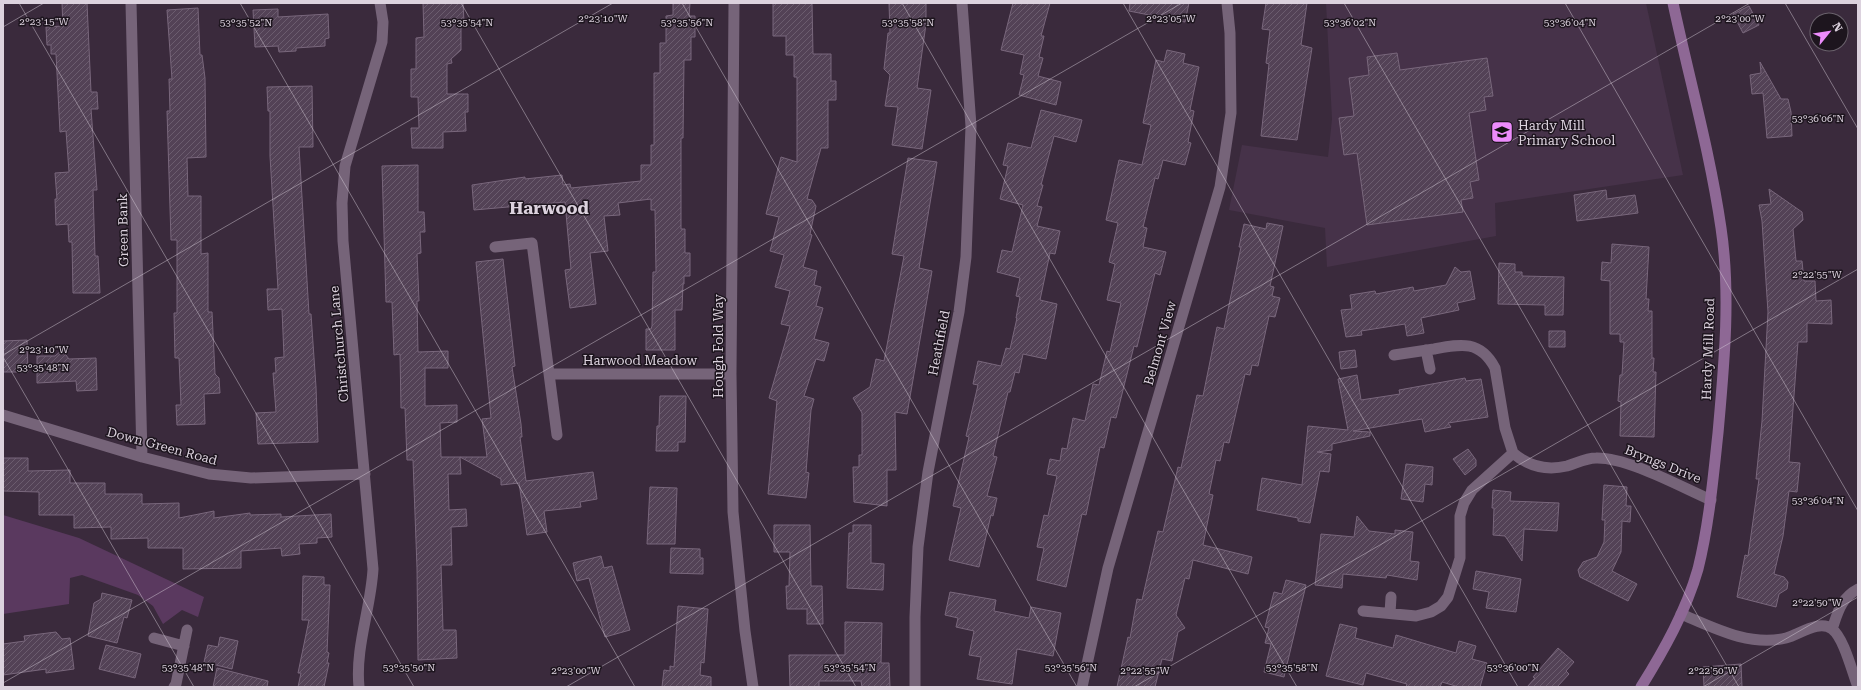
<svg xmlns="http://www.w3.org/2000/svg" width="1861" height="690" font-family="'Roboto Serif',serif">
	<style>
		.built { fill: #463249 }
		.grass { fill: #5a395f }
		.building { fill: url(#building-hatch); stroke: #79677c }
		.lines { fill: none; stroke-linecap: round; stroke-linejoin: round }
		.minor { stroke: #766479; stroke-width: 11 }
		.secondary { stroke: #8e6895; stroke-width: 11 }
		.ticks { fill: none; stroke: #dcd2de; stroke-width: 1; stroke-opacity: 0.45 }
		.labels { text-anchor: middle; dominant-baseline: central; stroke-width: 3; stroke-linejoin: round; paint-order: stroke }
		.poi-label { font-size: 13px; fill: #dcd2de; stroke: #1d151e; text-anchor: start }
		.street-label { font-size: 13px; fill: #dcd2de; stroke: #1d151e }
		.district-label { font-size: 17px; font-weight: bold; fill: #dcd2de; stroke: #1d151e }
		.ticks-label { font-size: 10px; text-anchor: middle; fill: #dcd2de; stroke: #1d151e; stroke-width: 3; stroke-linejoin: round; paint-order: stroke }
	</style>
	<defs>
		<pattern id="building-hatch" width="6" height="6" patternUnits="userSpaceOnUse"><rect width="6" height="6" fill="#534256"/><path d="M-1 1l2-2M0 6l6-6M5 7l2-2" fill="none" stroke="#6b5c6e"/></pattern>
	</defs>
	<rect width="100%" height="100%" fill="#3a2a3c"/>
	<path class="built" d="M1326 3H1646L1683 175 1495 203 1496 236 1327 267 1325 228 1229 210 1242 145 1328 157 1332 119Z"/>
	<path class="grass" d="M3 515 79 538 204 597 198 617 182 610 163 624 153 606 138 595 82 575 70 578 69 604 3 614Z"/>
	<path class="building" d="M62 3H87L91 92H97L98 109H91L97 190H93L95 256H98L100 293H73L72 242H69L68 224 56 225 55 199H57L55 173 69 172 66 131 60 132 56 54H51V45H47L46 27 63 26Z
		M423 3H463L464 22H461V50L451 59 452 63 447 64V94H468V112H465L466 131 443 132V148H412L411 128H419L418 97H411V69H416V38L424 37Z
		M673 3H690L689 16H695V37H691V60H684L683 138H681V229H685V253H690V276H684V284H683L682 310H675V350H646V329H651L652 326 653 272H656L655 210H651V199L618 203 620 215 604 216 608 251 590 253 596 304 570 308 565 270 571 269 565 202 474 210 472 185 525 177V179L562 175 563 185 570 184 571 188 641 181V165H651V145H654V73H660V43H666V16L673 15Z
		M773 3H812L813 54H831V81H836V100H828V148H821L807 199 812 200 816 206 810 234 812 235 803 267 817 271 814 285 821 287 816 306 823 308 814 339 829 343 824 361 816 359 804 396 814 399 811 410 806 472 809 473 806 498 768 494 777 401 769 398 790 326 781 324 790 291 775 287 784 255 770 251 779 217 766 214 781 157 797 162V77H794V55H786V36H773Z
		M889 3H926V24L917 88 931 90 922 149 892 145 898 107 885 106 890 75 884 69 888 33H890Z
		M1013 3H1050L1041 36H1044L1039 57 1043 58 1038 76 1061 82 1056 105 1019 95 1024 75 1020 74 1024 55 1001 50Z
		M1130 3H1189L1185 22 1129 11Z
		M1266 3H1307L1301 45 1312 48 1297 140 1261 136 1269 64 1266 63 1270 30 1262 29Z
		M1749 6 1759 25 1743 33 1733 14Z
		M198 8 200 55H202L205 78 206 157 187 158 188 196H201V254L208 253V312H212L215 374 219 378 220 393 204 394 205 424 177 425 176 405H181L179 358H175L174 313H177V240H171L167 111H170L169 79H172L167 10Z
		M278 9V17L328 14 329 38 325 39V46L296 48V51L279 52 278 46 255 47 253 10Z
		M1167 50 1185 54 1183 63 1199 67 1190 110 1194 111 1188 142 1191 143 1185 165 1163 160 1158 179 1155 178 1143 227 1147 228 1143 247 1166 252 1160 275 1155 273 1137 347 1134 346 1116 418 1111 417 1104 448 1100 447 1086 515 1082 514 1066 587 1037 580 1044 548 1037 547 1044 515 1048 516 1057 476 1047 474 1050 459 1060 461 1062 448 1067 449 1073 418 1085 421 1093 384 1099 385 1107 351 1110 352 1121 303 1107 300 1115 264 1109 262 1118 223 1106 220 1119 160 1142 165 1151 125 1143 123 1156 60 1164 62Z
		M1397 53 1400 70 1487 58 1493 96 1484 97 1486 110 1469 113 1479 180 1470 182 1473 198 1461 200 1463 212 1367 225 1357 153 1344 155 1339 118 1354 116 1349 78 1369 75 1367 57Z
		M1760 62 1781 99H1788L1791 112 1792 136 1767 138 1763 93 1752 94 1750 75 1761 73Z
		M312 86 313 147H299L309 314H311L316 387 318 442 258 444 256 413 276 412 273 373H276L275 358 284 357 282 309 268 310 267 289H278L270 156V111H268L267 87Z
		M1041 110 1082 120 1076 142 1054 136 1041 185H1043L1037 206 1042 207 1037 226 1060 231 1055 254 1050 253 1040 300 1057 304 1046 359 1023 354 1019 373 1015 372 1010 392H1008L993 456 997 457 987 496 997 498 993 516 991 515 979 567 949 560 961 508 953 506 969 437 966 436 978 385 973 384 978 361 1001 366 1006 348 1010 349 1017 318H1016L1020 297 1016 296 1020 278 997 272 1002 250 1012 252 1023 205 1000 199 1008 166 1003 165 1008 143 1031 148Z
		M908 158 937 162 919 268 932 271 907 414 895 412 896 470H887V506L854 502 853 467H859V455H862V413L853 398 870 387 876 359 884 361 904 256 892 254Z
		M418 165V212H424L425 232H420L421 253 417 254 419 301H417L418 352 448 351V368H425V406L457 405V422L440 423 441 457H460L461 474H448L449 510 466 509 467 526 451 527 452 565H441L443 630H456L457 658 418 660 417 568 413 460H407L405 408H401L400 354 394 355 392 302H386L382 166Z
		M1769 189 1802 212 1803 220 1793 229 1796 261H1802L1804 281H1815L1816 301 1831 300 1832 324 1807 323V342H1798L1789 462 1800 463 1797 492 1789 491 1783 536 1774 574 1784 577 1788 582 1787 589 1779 594 1776 607 1737 597 1745 555 1748 556 1759 479H1756L1762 421 1768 312 1762 221 1759 205 1771 204Z
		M1606 190 1607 199 1635 195 1638 213 1577 221 1574 195Z
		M1267 223 1283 226 1270 286 1274 287 1272 296 1280 298 1275 317 1269 316 1258 366 1252 365 1250 375 1245 374 1229 443 1224 442 1220 461 1216 460 1209 494 1213 495 1203 545 1252 557 1248 574 1193 560 1189 579 1185 578 1176 615 1185 628 1178 632 1172 661 1162 659 1155 687H1117L1128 637 1130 638 1137 599 1142 600 1158 531 1163 532 1178 467 1181 468 1197 395 1203 396 1217 327 1224 329 1241 247H1239L1244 224 1266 229Z
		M1612 244 1649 247 1646 299H1649L1648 311H1652V358H1654L1653 372H1656L1654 437 1620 436 1621 402 1618 401 1620 375H1622L1624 342H1620V334H1610V281L1601 280 1602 262 1611 263Z
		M503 259 515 366 512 367 521 424 522 437H520L526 481 593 472 597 499 580 502 581 507 544 511 547 532 527 535 519 483 501 485V479L460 457H487L482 419 491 418 476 262Z
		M1499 263 1515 264V272H1522V276L1564 277 1563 315H1545V305L1498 304Z
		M1455 267 1461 272 1470 271 1475 299 1457 303 1459 310 1421 318 1424 333 1407 336 1405 324 1361 331 1362 335 1346 337 1341 310 1352 309 1350 295 1375 291 1376 294 1413 287 1414 291 1446 285Z
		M1549 331H1565V347H1549Z
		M27 340 28 372H3V341Z
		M62 350 69 359 96 358 97 390 77 391 76 381 37 383V356H55Z
		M1355 350 1357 367 1341 369 1339 352Z
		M1357 375 1361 400 1400 394 1399 390 1465 378 1466 381 1481 379 1488 417 1448 423 1451 427 1425 432 1422 419 1353 431 1370 432V436L1332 444V450L1317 452 1331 454 1329 472 1320 471 1310 523 1298 521V518L1257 510 1262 478 1302 485 1308 426 1348 430 1338 379Z
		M660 396H686L685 442H678V451H656L657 426H659Z
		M1468 449 1476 460V466L1465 475 1453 459Z
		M3 458H28V471L70 470V483H105V494H142V504L179 503V518L214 511V518L250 513V515L281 514V517L331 514 332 537 317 538V543L299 544 300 554 282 556 281 548 241 551V568L183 569V548H148V538L111 539V527L74 528V515H39V492L3 491Z
		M1406 464 1433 467 1432 485 1425 484 1423 502 1401 499Z
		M1604 485 1627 487 1626 506H1631L1630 522 1622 521 1621 552 1612 571 1637 584 1628 601 1580 577 1578 570 1583 562 1597 557 1604 542 1605 520H1602Z
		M650 487 677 488 675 544H647Z
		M1493 490 1511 492 1510 501 1559 503 1557 531 1524 529 1522 561 1505 536 1493 535 1494 508H1492Z
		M1357 516 1369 531 1395 534V530L1413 532 1410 561 1419 562 1417 580 1387 575 1386 578 1343 574 1342 588 1315 585 1321 534 1354 537Z
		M774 525H810L811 586H822L823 624H807V609H787L786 586H789L790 552H774Z
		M853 525H871V563L884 564 883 590 847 588 849 533H853Z
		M671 548 700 549V558H703V574L670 573Z
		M601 556 604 568 612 566 630 630 605 637 589 578 577 581 573 563Z
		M1476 571 1521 579 1516 612 1486 608 1489 592 1473 589Z
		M303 576 324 577V585H330L327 652 329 653 327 663H329L324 687H298L301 673H298L309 620H302Z
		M1286 580 1306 585 1284 677 1264 672 1271 644 1265 643 1269 628 1265 627 1274 592 1282 594Z
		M950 592 996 600 994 611 1029 618 1031 607 1061 613 1053 656 1017 649 1012 684 977 679 981 657 969 655 974 631 956 627 958 618 945 615Z
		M102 593 132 600 127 618 124 617 117 643 88 636 94 603 101 599Z
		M678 606 708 609 704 663 701 662 700 675 711 677V687H662L664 670 670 671V666L674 667Z
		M845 622 882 623 881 663H889L890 687H862L861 681H819V687H790L789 655H845Z
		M1340 624 1357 628 1355 638 1393 648 1396 635 1456 653 1459 641 1476 646 1472 659 1487 663 1480 687H1459L1442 682 1440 687H1406L1407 684 1366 673 1363 685 1326 676Z
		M56 632 62 639 70 638 74 669 46 673V669L3 675V644L25 641 24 636Z
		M220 637 238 641 232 669 204 662 208 645 218 647Z
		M106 645 141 654 135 678 99 669Z
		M1558 648 1574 662 1566 671 1569 674 1557 687H1527L1535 678 1533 677Z
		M1741 664 1742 687H1704L1703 667Z
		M217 668 268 681 267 687H213Z"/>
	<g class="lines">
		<path class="minor" d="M131 3 142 457
			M734 3 731 374 733 512 745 631 753 687
			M495 247 532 243 557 435
			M1426 350 1430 369
			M1394 355C1407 353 1420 351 1434 349 1461 344 1480 340 1495 368L1505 428 1513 453
			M549 374H731
			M3 415 142 457 209 474 251 478 365 474
			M1363 611 1416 616 1431 612 1441 606 1448 597 1460 558V516L1464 503 1472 490 1513 453C1528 466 1546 471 1567 466 1577 463 1586 458 1596 458 1627 457 1681 487 1711 500
			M1390 613 1391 597
			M1681 614C1714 628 1750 647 1786 638 1799 635 1819 619 1832 629 1844 638 1852 672 1858 687
			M1832 629C1838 612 1841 598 1858 589
			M154 638 184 646
			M174 687 176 684 187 630
			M359 687C355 647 371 608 373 569L343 241 342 203 345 166 382 42 383 22 380 3
			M915 687V617L918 547 928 472 959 312 966 257 971 126 962 3
			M1082 687 1108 568 1220 187 1231 113 1230 33 1227 3"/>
		<path class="secondary" d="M1641 687C1664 650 1686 611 1698 569 1709 525 1713 479 1718 433 1724 366 1731 295 1721 228 1710 152 1689 78 1673 3"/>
	</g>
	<path class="ticks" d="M19 3 414 687M240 3 635 687M461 3 856 687M682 3 1077 687M902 3 1297 687M1123 3 1518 687M1344 3 1739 687M1565 3 1858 511M1785 3 1858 129M3 27 44 3M3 355 613 3M3 357 194 687M3 683 1182 3M566 687 1750 3M1134 687 1858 269M1703 687 1858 597"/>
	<defs>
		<g id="school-square" transform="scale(1.15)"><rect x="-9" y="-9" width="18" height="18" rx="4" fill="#ec8cfb" stroke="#1d151e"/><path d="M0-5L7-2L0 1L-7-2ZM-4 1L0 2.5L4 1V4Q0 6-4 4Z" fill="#111"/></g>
	</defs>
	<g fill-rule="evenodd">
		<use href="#school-square" x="1502" y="132"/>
	</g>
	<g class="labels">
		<g class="poi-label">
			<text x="1518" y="125">Hardy Mill<tspan x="1518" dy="15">Primary School</tspan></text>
		</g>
		<g class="street-label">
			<text transform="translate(123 230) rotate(-91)">Green Bank</text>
			<text transform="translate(939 343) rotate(-79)">Heathfield</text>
			<text transform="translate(1160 343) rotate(-74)">Belmont View</text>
			<text transform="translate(339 344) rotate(-95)">Christchurch Lane</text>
			<text transform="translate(718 346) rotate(-90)">Hough Fold Way</text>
			<text transform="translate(1708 349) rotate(-88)">Hardy Mill Road</text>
			<text x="640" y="360">Harwood Meadow</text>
			<text transform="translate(162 446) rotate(15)">Down Green Road</text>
			<text transform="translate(1663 464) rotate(22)">Bryngs Drive</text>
		</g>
		<g class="district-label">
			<text x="549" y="208">Harwood</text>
		</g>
	</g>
	<g class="ticks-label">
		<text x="603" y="22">2°23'10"W</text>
		<text x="1171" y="22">2°23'05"W</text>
		<text x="1740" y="22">2°23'00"W</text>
		<text x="44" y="25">2°23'15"W</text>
		<text x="246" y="26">53°35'52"N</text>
		<text x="467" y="26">53°35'54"N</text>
		<text x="687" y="26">53°35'56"N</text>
		<text x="908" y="26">53°35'58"N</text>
		<text x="1350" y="26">53°36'02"N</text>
		<text x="1570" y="26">53°36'04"N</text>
		<text x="1818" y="122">53°36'06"N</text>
		<text x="1817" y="278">2°22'55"W</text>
		<text x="44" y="353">2°23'10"W</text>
		<text x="43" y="371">53°35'48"N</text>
		<text x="1818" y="504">53°36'04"N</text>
		<text x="1817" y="606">2°22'50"W</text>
		<text x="188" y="671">53°35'48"N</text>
		<text x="409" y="671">53°35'50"N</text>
		<text x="850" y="671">53°35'54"N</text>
		<text x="1071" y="671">53°35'56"N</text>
		<text x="1292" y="671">53°35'58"N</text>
		<text x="1513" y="671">53°36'00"N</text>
		<text x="576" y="674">2°23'00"W</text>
		<text x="1145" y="674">2°22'55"W</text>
		<text x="1713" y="674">2°22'50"W</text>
	</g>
	<rect width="1861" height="690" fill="none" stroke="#dcd2de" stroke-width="8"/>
	<g transform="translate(1829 32) rotate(60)"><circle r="19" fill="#1d151e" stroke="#69616b"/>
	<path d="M0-3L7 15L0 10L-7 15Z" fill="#ec8cfb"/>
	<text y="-6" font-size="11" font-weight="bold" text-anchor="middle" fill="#dcd2de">N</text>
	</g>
</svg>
